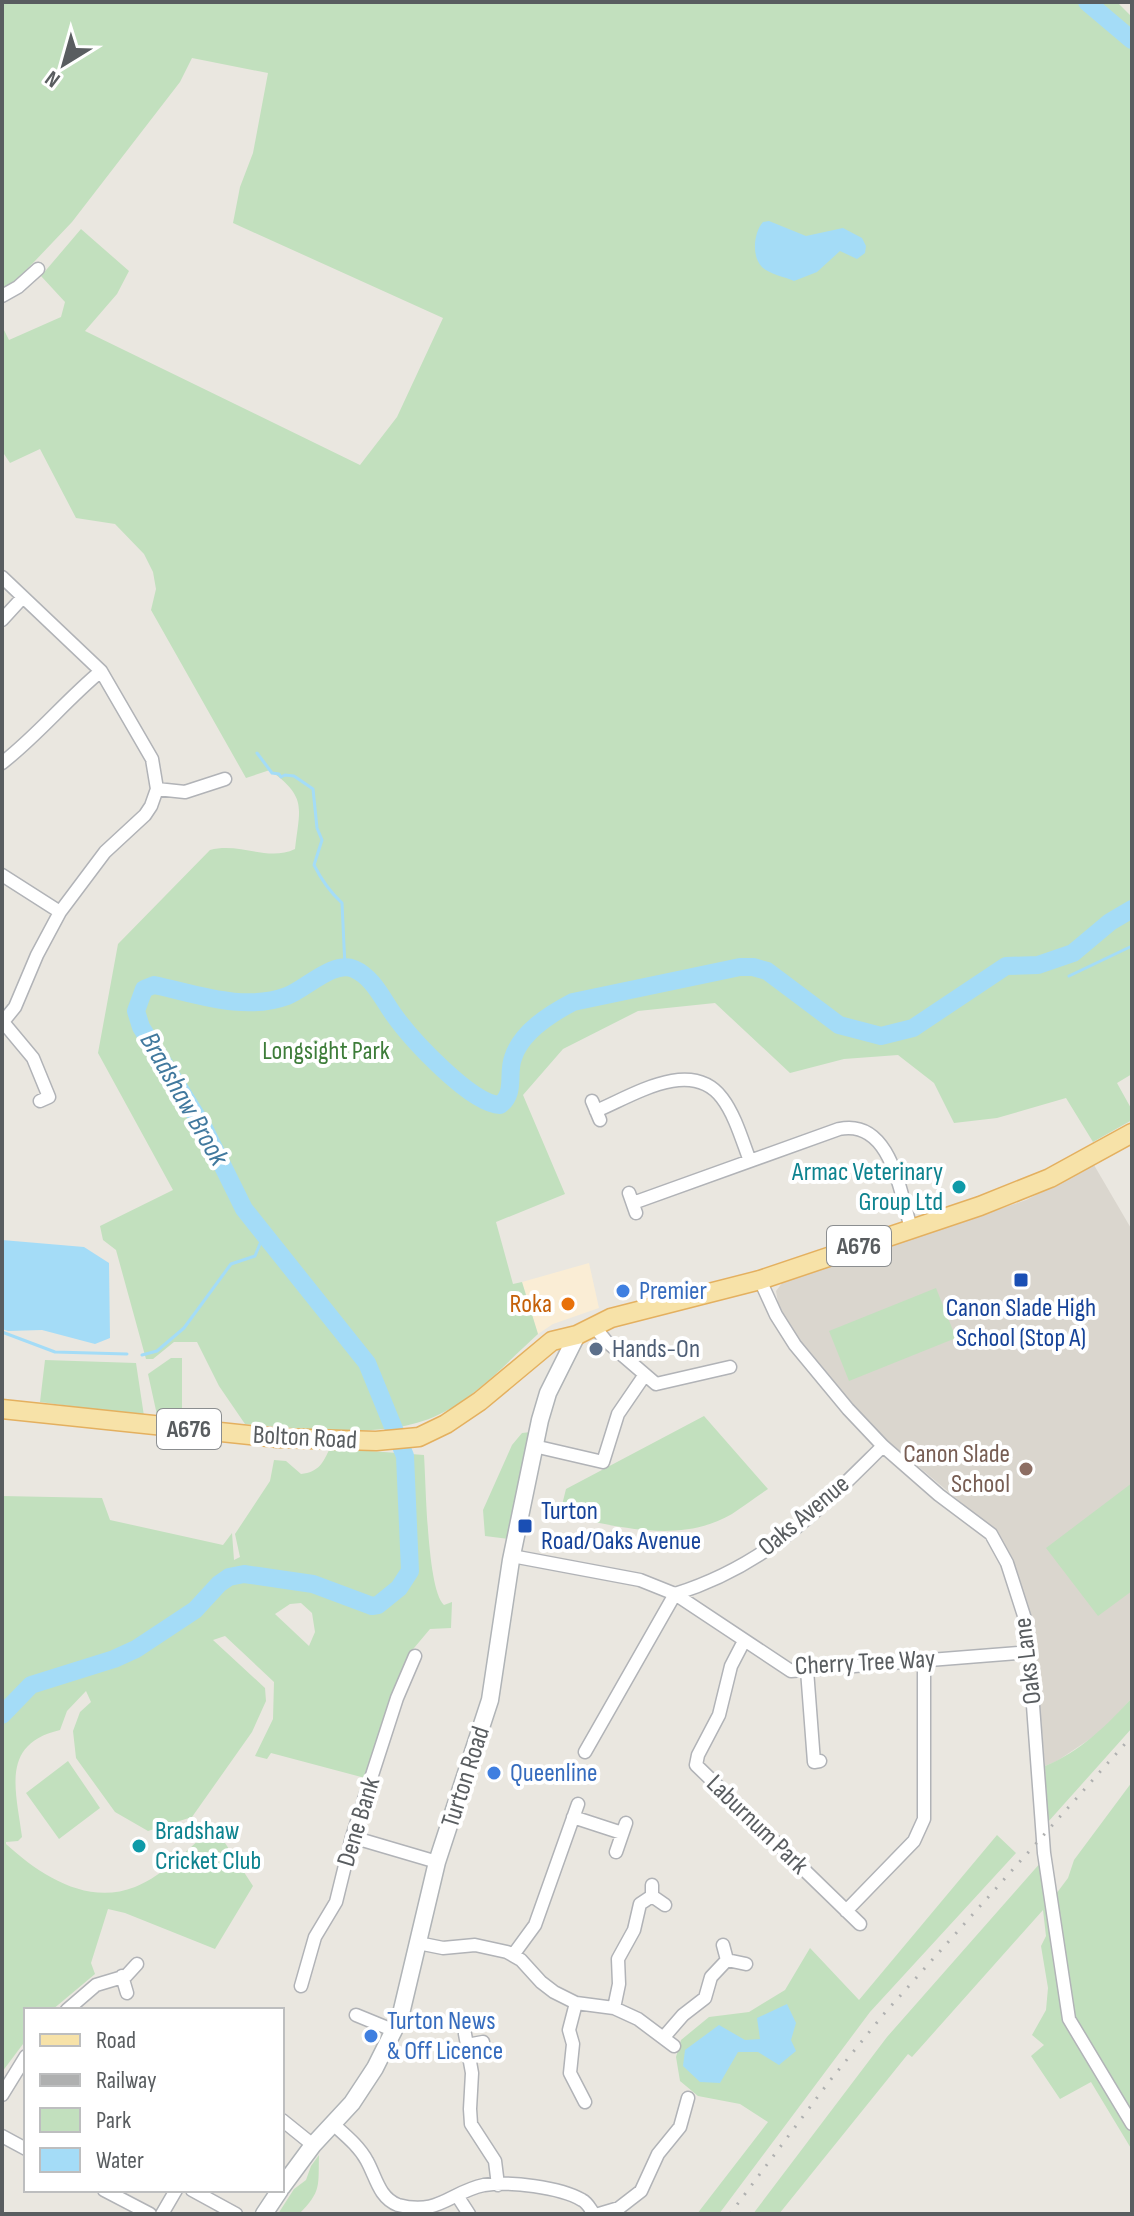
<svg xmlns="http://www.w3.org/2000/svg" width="1134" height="2216" font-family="'Sofia Sans Condensed',sans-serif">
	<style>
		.commercial { fill: #faedd5 }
		.education { fill: #dad6ce }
		.green { fill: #c2e0be; fill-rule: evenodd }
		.water { fill: #a4dcf7 }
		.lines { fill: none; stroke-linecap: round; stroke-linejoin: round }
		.stream { stroke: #a4dcf7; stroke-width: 3 }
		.river { stroke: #a4dcf7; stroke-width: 18 }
		.street-casing { stroke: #b1b3b7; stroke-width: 15 }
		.secondary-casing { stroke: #b0b4b7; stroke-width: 19 }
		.primary-casing { stroke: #e4b05f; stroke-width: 21 }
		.street { stroke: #fff; stroke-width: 12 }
		.secondary { stroke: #fff; stroke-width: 16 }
		.primary { stroke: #f7e2a8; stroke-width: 18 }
		.rail { stroke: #afb0b0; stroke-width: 3; stroke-dasharray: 2 10; stroke-linecap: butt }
		.culture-dot { fill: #0f9aa8; stroke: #fff; stroke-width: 3 }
		.transit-dot { fill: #1a4fb4; stroke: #fff; stroke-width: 3 }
		.shop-dot { fill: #3f7fe0; stroke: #fff; stroke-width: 3 }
		.food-dot { fill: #e8710a; stroke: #fff; stroke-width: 3 }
		.service-dot { fill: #5c6f8a; stroke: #fff; stroke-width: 3 }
		.education-dot { fill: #8d6e63; stroke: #fff; stroke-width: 3 }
		.labels { text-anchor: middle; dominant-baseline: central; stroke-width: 8; stroke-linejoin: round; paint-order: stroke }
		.shield { fill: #fff; stroke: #8b8e90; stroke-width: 2 }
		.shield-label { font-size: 24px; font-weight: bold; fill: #595d60 }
		.park-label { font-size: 26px; fill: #3e7d3a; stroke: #fff }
		.culture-label { font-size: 26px; fill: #0d838f; stroke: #fff; text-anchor: end }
		.shop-label { font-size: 26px; fill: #366cbe; stroke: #fff; text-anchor: start }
		.food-label { font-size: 26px; fill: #c56008; stroke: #fff; text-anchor: end }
		.transit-label { font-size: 26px; fill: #164399; stroke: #fff }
		.service-label { font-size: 26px; fill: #4e5e75; stroke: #fff; text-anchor: start }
		.street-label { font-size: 26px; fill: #595d60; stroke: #fff }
		.education-label { font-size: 26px; fill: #785e54; stroke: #fff; text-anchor: end }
		.water-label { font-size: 28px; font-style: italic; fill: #41799e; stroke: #fff }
	</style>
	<rect width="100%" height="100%" fill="#eae7e0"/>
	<path class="commercial" d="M589 1263 599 1308 553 1324 538 1334 522 1282Z"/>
	<path class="education" d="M1094 1165 1132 1230V1698L1102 1731 1057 1761 1045 1766 1033 1623 1004 1545 994 1530 882 1436 814 1362 780 1314 776 1291 782 1283 1026 1200Z"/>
	<path class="green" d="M2 2H1117L1132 17V1074L1117 1083 1132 1110V1120L1093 1142 1066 1098 997 1118 954 1123 934 1083 898 1055 844 1059 790 1073 715 1003 638 1011 563 1049 523 1095 565 1194 496 1222 513 1284 522 1282 538 1334C508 1361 479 1394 444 1412 389 1442 306 1428 245 1424L219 1386 197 1342H174L153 1359H146L116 1250 103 1240 100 1226 173 1190 98 1053 118 944 210 850C240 842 268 862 295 849 300 806 307 798 270 770L246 778 151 610 156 589 153 572 144 554 115 524 76 518 40 449 10 463 2 451V326L9 340 61 317 65 302 41 276 81 229 129 271 117 294 85 331 360 465 397 417 443 318 233 223 240 187 253 153 268 73 192 58 180 82 72 222 14 283 2 290Z
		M936 1288 956 1338 849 1381 829 1331Z
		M171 1358H182V1417L157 1415 148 1374Z
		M45 1360 136 1363 144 1416 40 1402Z
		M704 1416 768 1489C756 1497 744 1506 732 1514 680 1544 623 1527 568 1517L570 1508 562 1505 566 1489Z
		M531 1432 509 1539 485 1536 483 1510 512 1445 522 1433Z
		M330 1448 424 1455C426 1482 427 1590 444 1605L452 1602 451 1628 430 1629 409 1654 365 1778 271 1753 267 1759 255 1756 273 1719 274 1682 225 1636 213 1640 265 1688 266 1701 252 1732 192 1817 148 1831 115 1812 76 1758 73 1731 80 1712 91 1702 86 1691 67 1711 60 1730C0 1744 16 1790 22 1837L18 1841 6 1842V1844C40 1875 87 1906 135 1887 165 1875 190 1847 214 1826L253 1886 215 1949 125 1913 108 1909 91 1963 95 1974 52 2010H26V2040L2 2072V1496L102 1498 110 1520 223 1545 232 1533 234 1560 240 1557 235 1534 270 1481 274 1460 286 1461 301 1474C319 1472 323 1463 330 1448ZM301 1603 312 1613 315 1632 309 1646 275 1614 290 1604Z
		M1132 1483V1591L1098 1616 1046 1548Z
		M1132 1698V1728L1048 1822 1045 1766C1080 1752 1107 1725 1132 1698Z
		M68 1761 100 1808 59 1839 26 1793Z
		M1132 1782V2150L1091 2082 1060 2099 1031 2056 1044 2045 1032 2035 1046 2010 1048 1988 1041 1946 1046 1936 1043 1910 912 2057 908 2054 779 2214H753L887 2037 1042 1861 1053 1898 1068 1878 1074 1860Z
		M997 1835 1016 1853 870 2012 719 2214H697L768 2122 740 2104 698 2096 680 2081 676 2057 681 2040 709 2017 749 2012 785 1990 810 1948 859 2000Z
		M319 2155C318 2186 322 2191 299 2214H278L294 2189 306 2180 311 2166Z"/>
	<path class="water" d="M769 221 806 236 843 228 862 238 866 246 865 253 857 259 840 251 817 272 794 281C785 277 769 274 762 267 751 256 754 232 763 222Z
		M2 1240 84 1247 109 1263 110 1338 95 1344 42 1330 8 1331 2 1329Z
		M787 2004 796 2023 791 2040 796 2051 779 2065 758 2052H738L720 2083 700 2082 683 2066 685 2050 719 2025 745 2040 760 2039 757 2018Z"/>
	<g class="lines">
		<path class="stream" d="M257 753 272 773 279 774 281 777 285 775 294 776 313 789 317 828 322 840 314 865C321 879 330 892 342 903L345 967
			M1069 976 1132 946
			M2 1332 55 1352 127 1354
			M142 1355 157 1351 184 1328 231 1264 255 1256 264 1234"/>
		<path class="river" d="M1087 2 1132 40
			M2 1715 31 1685 114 1659 136 1649 195 1610 219 1584 229 1577 244 1574 313 1584 372 1606 378 1605 399 1588 410 1571 405 1456 367 1363 244 1209 204 1128 141 1027 136 1011 144 989 154 985C197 994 244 1012 287 996 306 989 333 960 354 969 373 977 383 1000 394 1015 411 1039 471 1104 500 1105 516 1093 507 1074 513 1058 521 1032 550 1014 573 1002L740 967H753L767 971 839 1025 881 1036 913 1028 1006 966 1038 965 1073 953 1110 922 1132 909"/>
		<g class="street-casing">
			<path id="street" d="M2 296 18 287 38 269
				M2 577 101 671 152 759 157 789 151 806 145 815 105 852 60 912 37 955 15 1007 2 1023
				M2 620 23 597
				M2 763C38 735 66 700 101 671
				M157 789 185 792 225 779
				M2 875 60 912
				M3 1022 33 1058 49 1097 40 1101
				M592 1101 600 1120
				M596 1111C632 1096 691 1057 722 1098 735 1115 742 1140 750 1161
				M629 1193 636 1213
				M633 1203 839 1129C891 1118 900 1193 911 1228
				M760 1280 776 1315 795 1345 848 1409 883 1446 939 1495 991 1534 1007 1563 1027 1625 1044 1853 1069 2019 1132 2124
				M593 1325 606 1341 656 1384 730 1367
				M534 1446 603 1462 618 1414 644 1376
				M512 1556 640 1580 675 1594C767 1565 816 1512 883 1446
				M744 1641 731 1666 719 1715 698 1755 696 1765 860 1924
				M807 1670 814 1762 820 1761
				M585 1752 675 1594 791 1671 1030 1652
				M573 1817 622 1833
				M352 1837 437 1862
				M616 1852 626 1823
				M652 1885V1896L665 1905
				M846 1911 914 1841 924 1819V1661
				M418 1943 443 1948 475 1945 507 1952 521 1960 541 1982 554 1992 576 2003 614 2008 638 2019 674 2046
				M723 1945 727 1960 746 1964
				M513 1955 535 1925 578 1804
				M122 1976 127 1993
				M301 1986 315 1937 336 1902 352 1837 397 1698 415 1656
				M576 2003 569 2030 573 2044 570 2073 585 2102
				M614 2008 619 1984 618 1959 634 1930 640 1904 652 1896
				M67 2010 96 1985 126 1976 137 1964
				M356 2015 395 2031
				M465 2034 472 2073 470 2109 471 2124 495 2161 498 2185
				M664 2037 683 2015 705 1998 711 1977 727 1960
				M467 2045 483 2042
				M2 2095 26 2056
				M282 2120 313 2145
				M333 2124C345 2135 359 2146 367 2161 376 2177 379 2198 398 2205 439 2216 450 2192 484 2185 509 2181 560 2187 582 2200 588 2203 590 2209 594 2214
				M2 2136 26 2149
				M104 2190 150 2214
				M192 2190 236 2214
				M458 2197 469 2214
				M162 2214 176 2190
				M599 2214 619 2208 641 2191 658 2154 680 2127 688 2098"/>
		</g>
		<g class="secondary-casing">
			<path id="secondary" d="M282 2187 313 2145 352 2103 375 2068 400 2018 437 1862 490 1700 511 1560 540 1420 548 1393 577 1335
				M264 2214 280 2190"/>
		</g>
		<g class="primary-casing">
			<path id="primary" d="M2 1409 278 1438 376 1441 419 1437 446 1424 480 1401 552 1341 577 1335 611 1318 760 1280 980 1206 1050 1178 1132 1133"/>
		</g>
		<use href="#street" class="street"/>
		<use href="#secondary" class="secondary"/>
		<use href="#primary" class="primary"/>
		<path class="rail" d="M730 2214 828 2083 883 2015 1132 1736"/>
	</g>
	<g class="culture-dot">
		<circle cx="959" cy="1187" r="8"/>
		<circle cx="139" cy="1846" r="8"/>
	</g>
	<g class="transit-dot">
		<rect x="1013" y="1272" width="16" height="16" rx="4"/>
		<rect x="517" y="1518" width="16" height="16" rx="4"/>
	</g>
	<g class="shop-dot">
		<circle cx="623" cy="1291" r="8"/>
		<circle cx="494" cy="1773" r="8"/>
		<circle cx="371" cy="2036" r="8"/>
	</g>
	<circle class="food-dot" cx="568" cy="1304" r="8"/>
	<circle class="service-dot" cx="596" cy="1349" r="8"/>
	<circle class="education-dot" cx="1026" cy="1469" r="8"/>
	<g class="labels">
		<g class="shield">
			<rect x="827" y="1226" width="64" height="40" rx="6"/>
			<rect x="157" y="1409" width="64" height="40" rx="6"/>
		</g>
		<g class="shield-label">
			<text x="859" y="1246">A676</text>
			<text x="189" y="1429">A676</text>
		</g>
		<g class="park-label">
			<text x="326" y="1051">Longsight Park</text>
		</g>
		<g class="culture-label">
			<text x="943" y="1172">Armac Veterinary<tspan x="943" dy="30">Group Ltd</tspan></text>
			<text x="155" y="1831" text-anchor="start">Bradshaw<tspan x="155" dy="30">Cricket Club</tspan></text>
		</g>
		<g class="shop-label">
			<text x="639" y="1291">Premier</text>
			<text x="510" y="1773">Queenline</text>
			<text x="387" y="2021">Turton News<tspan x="387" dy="30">&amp; Off Licence</tspan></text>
		</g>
		<g class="food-label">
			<text x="552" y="1304">Roka</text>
		</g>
		<g class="transit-label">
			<text x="1021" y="1308">Canon Slade High<tspan x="1021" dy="30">School (Stop A)</tspan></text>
			<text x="541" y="1511" text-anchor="start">Turton<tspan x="541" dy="30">Road/Oaks Avenue</tspan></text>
		</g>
		<g class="service-label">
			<text x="612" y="1349">Hands-On</text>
		</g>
		<g class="street-label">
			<text transform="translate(305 1438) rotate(3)">Bolton Road</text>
			<text transform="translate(804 1516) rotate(-40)">Oaks Avenue</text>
			<text transform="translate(1028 1661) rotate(-97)">Oaks Lane</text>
			<text transform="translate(865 1663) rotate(-3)">Cherry Tree Way</text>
			<text transform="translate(466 1777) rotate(-72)">Turton Road</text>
			<text transform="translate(359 1822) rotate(-73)">Dene Bank</text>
			<text transform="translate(757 1825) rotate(44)">Laburnum Park</text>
		</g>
		<g class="education-label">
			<text x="1010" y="1454">Canon Slade<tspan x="1010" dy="30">School</tspan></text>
		</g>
		<g class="water-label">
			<text transform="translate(184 1099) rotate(60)">Bradshaw Brook</text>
		</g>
	</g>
	<rect width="1134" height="2216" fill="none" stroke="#595d60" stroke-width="8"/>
	<rect x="24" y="2008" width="260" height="184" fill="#ffffff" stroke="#bdbebf" stroke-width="2"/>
	<rect x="40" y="2034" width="40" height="12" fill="#f7e2a8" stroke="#bdbebf" stroke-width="2"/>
	<text x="96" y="2048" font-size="24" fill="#595d60">Road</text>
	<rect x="40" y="2074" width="40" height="12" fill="#afb0b0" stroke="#bdbebf" stroke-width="2"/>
	<text x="96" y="2088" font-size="24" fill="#595d60">Railway</text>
	<rect x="40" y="2108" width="40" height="24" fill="#c2e0be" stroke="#bdbebf" stroke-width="2"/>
	<text x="96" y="2128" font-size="24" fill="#595d60">Park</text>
	<rect x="40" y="2148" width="40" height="24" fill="#a4dcf7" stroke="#bdbebf" stroke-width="2"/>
	<text x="96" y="2168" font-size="24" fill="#595d60">Water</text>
	<g transform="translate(64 64) rotate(217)" stroke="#ffffff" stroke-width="6" paint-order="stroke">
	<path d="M0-6L14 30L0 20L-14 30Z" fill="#595d60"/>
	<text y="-12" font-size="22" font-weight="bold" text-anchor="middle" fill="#595d60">N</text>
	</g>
</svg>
